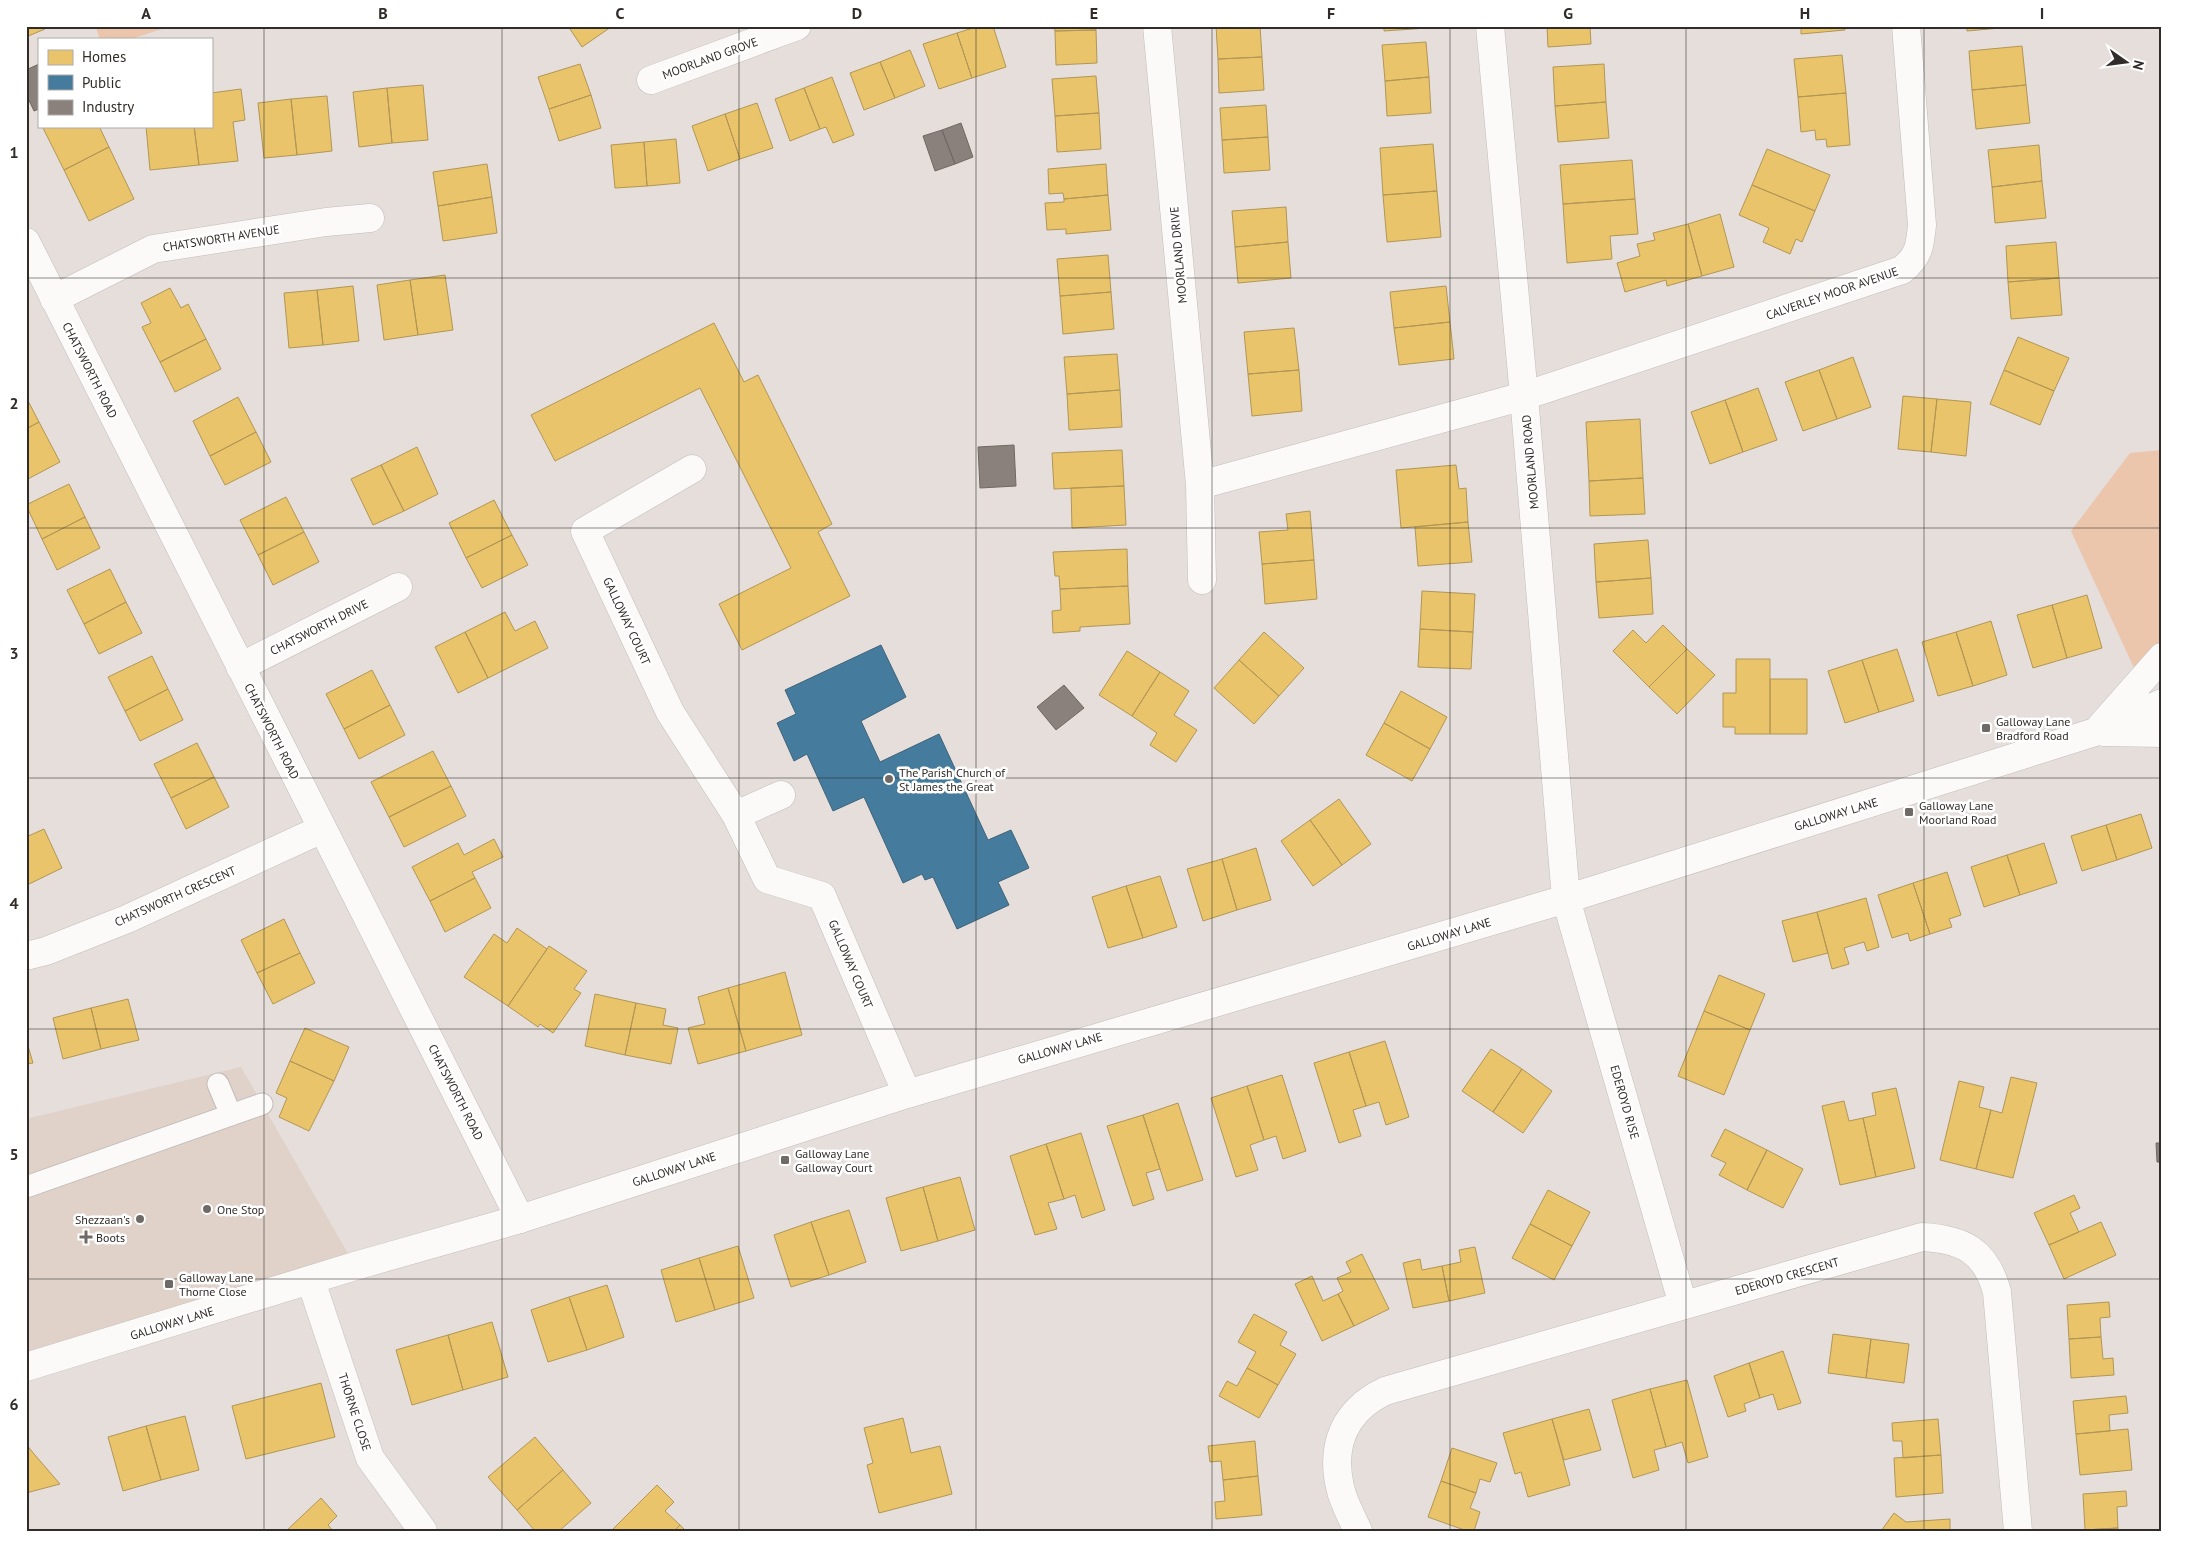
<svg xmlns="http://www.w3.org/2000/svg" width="2188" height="1557" font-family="'PT Sans',sans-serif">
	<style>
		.built { fill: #e0d1c9 }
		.green { fill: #ebc5ac }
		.homes { fill: #e9c46a; stroke: #b29656 }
		.public { fill: #457b9d; stroke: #3f637a }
		.industry { fill: #8a817c; stroke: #6f6863 }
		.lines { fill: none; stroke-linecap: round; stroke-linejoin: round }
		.lane-casing { stroke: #c2bdba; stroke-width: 23 }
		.street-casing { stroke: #c2bdba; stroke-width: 29 }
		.secondary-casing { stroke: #c2bdba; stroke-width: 29 }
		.lane { stroke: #fbfaf9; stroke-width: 21 }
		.street { stroke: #fbfaf9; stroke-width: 28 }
		.secondary { stroke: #fbfaf9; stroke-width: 28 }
		.grid { fill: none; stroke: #312c29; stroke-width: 1; stroke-opacity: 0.55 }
		.poi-dot { fill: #706a67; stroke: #fff; stroke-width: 2 }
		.labels { text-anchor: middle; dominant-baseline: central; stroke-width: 5; stroke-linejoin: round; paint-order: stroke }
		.street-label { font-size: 12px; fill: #312c29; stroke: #fff }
		.poi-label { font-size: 12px; fill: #312c29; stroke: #fff; text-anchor: start }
		.neatline { fill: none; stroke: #312c29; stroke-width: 2 }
		.grid-label { font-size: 16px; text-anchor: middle; font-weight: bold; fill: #312c29 }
	</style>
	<rect width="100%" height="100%" fill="#e5deda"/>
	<path class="built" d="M241 1067 355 1266 26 1367V1119Z"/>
	<path class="green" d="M95 26H171L131 39H100Z
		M2162 450V657L2140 681 2071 531 2130 453Z"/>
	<path class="homes" d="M26 26H43L45 29 26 37Z
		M568 26H610L611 27 582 47Z
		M979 26H993L1006 67 972 78 957 33Z
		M1054 26H1095L1096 30 1055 31Z
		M1216 26H1260L1262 57 1218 59Z
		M1384 26H1427V28L1384 31Z
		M1547 26H1590L1591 44 1548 47Z
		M1801 26H1845V30L1801 34Z
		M1967 26H2011V27L1967 31Z
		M1096 30 1097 63 1056 65 1055 31Z
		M957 33 972 78 939 89 923 44Z
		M1426 42 1429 77 1385 81 1382 45Z
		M2022 46 2026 85 1972 90 1969 51Z
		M910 50 925 86 895 98 880 62Z
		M1842 55 1846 93 1798 97 1794 59Z
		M1262 57 1264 90 1219 93 1218 59Z
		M880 62 895 98 864 110 850 73Z
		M580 64 591 95 549 109 538 77Z
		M1604 64 1606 102 1555 106 1553 67Z
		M1096 76 1099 113 1055 116 1052 79Z
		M832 77 854 135 833 143 826 127 820 129 804 88Z
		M1429 77 1431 113 1387 116 1385 81Z
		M423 85 428 140 392 143 387 88Z
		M2026 85 2030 123 1976 129 1972 90Z
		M387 88 392 143 359 147 353 92Z
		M804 88 820 129 790 141 775 99Z
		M241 89 245 120 233 122 238 161 199 165 194 126H211V93Z
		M1846 93 1850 145 1827 147 1826 139 1816 140 1815 130 1801 132 1798 97Z
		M591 95 601 128 559 141 549 109Z
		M327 96 332 151 297 155 291 99Z
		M291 99 297 155 264 158 258 103Z
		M1606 102 1609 138 1558 142 1555 106Z
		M757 103 773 148 740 159 725 114Z
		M1266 105 1268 137 1222 140 1220 108Z
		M1099 113 1101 149 1057 152 1055 116Z
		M725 114 740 159 708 171 692 126Z
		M42 126H99L109 147 64 170Z
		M146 126H194L199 165 150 170Z
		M1268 137 1270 170 1224 173 1222 140Z
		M676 139 680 183 647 186 644 142Z
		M644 142 647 186 615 188 611 145Z
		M1433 144 1437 191 1383 195 1380 148Z
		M2039 145 2042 181 1992 187 1988 150Z
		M109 147 134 199 89 221 64 170Z
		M1767 149 1830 175 1815 211 1752 185Z
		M1632 160 1635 199 1563 204 1560 165Z
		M487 164 492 197 438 206 433 172Z
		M1106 164 1108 195 1064 199 1063 193 1049 194 1048 169Z
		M2042 181 2046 218 1995 223 1992 187Z
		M1752 185 1815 211 1802 242 1796 239 1790 254 1763 242 1769 228 1739 215Z
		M1437 191 1441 237 1387 242 1383 195Z
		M1108 195 1111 230 1066 234V229L1047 230 1045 203 1064 202V199Z
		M492 197 497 233 443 241 438 206Z
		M1635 199 1638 234 1610 236 1612 259 1567 263 1563 204Z
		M1286 207 1288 242 1235 247 1232 211Z
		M1720 214 1734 267 1702 276 1688 224Z
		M1688 224 1702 276 1667 286 1666 280 1625 292 1617 263 1640 256 1637 244 1655 240 1653 233Z
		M1288 242 1291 278 1238 283 1235 247Z
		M2056 242 2059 278 2008 282 2006 246Z
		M1108 255 1111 292 1060 296 1057 259Z
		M445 275 453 330 418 335 410 280Z
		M2059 278 2062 315 2011 319 2008 282Z
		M410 280 418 335 384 340 377 285Z
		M353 286 359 341 323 345 317 290Z
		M1446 286 1450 322 1394 328 1390 292Z
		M170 288 181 308 188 304 206 339 160 362 142 327 151 323 141 303Z
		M317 290 323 345 289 348 284 293Z
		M1111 292 1114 329 1063 334 1060 296Z
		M1450 322 1454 359 1399 365 1394 328Z
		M714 323 744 382 758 375 832 524 818 532 850 596 742 650 719 604 791 568 700 388 555 461 531 415Z
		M1294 328 1299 370 1248 374 1244 332Z
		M2018 337 2069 358 2054 391 2004 370Z
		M206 339 221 369 175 392 160 362Z
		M1117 354 1120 390 1067 394 1064 357Z
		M1853 357 1871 407 1837 419 1819 370Z
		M1299 370 1302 411 1252 416 1248 374Z
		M1819 370 1837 419 1803 431 1785 382Z
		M2004 370 2054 391 2040 425 1990 404Z
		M1758 388 1777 440 1743 452 1725 400Z
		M1120 390 1122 427 1069 430 1067 394Z
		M1903 396 1937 399 1931 452 1898 449Z
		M26 397 39 422 26 429Z
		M238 397 256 432 210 456 193 421Z
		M1937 399 1971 402 1966 456 1931 452Z
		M1725 400 1743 452 1710 464 1691 412Z
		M1640 419 1643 478 1589 481 1586 422Z
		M39 422 60 462 26 480V429Z
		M256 432 271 462 225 485 210 456Z
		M417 447 438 494 404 511 381 465Z
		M1122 450 1124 486 1054 489 1052 453Z
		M381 465 404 511 373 525 351 479Z
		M1456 465 1459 489 1466 488 1468 522 1401 528 1396 470Z
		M1643 478 1645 514 1590 516 1589 481Z
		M69 484 85 517 42 539 26 505Z
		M1124 486 1126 525 1072 528 1071 488Z
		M286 497 304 532 258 555 240 520Z
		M494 500 512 535 466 558 449 523Z
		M1310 511 1314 560 1262 564 1259 532 1288 530 1286 514Z
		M85 517 100 548 57 570 42 539Z
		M1468 522 1472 562 1418 566 1415 527Z
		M304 532 319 562 273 585 258 555Z
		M512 535 528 565 482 588 466 558Z
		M1648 540 1651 578 1596 582 1594 544Z
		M1127 549 1128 586 1060 589 1059 576H1055L1053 552Z
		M1314 560 1317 599 1265 604 1262 564Z
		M110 569 126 602 84 624 67 590Z
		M1651 578 1653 614 1599 618 1596 582Z
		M1128 586 1130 624 1080 627V631L1053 633 1052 611 1061 610 1060 589Z
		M1422 591 1475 594 1473 632 1420 629Z
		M2087 595 2102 648 2067 658 2052 605Z
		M126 602 142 633 99 654 84 624Z
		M2052 605 2067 658 2033 668 2017 615Z
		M505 612 515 631 535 621 548 648 488 678 465 632Z
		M1991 621 2007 675 1973 686 1956 632Z
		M1663 625 1687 649 1649 687 1613 651 1633 630 1646 643Z
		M1420 629 1473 632 1471 669 1418 667Z
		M465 632 488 678 458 693 435 647Z
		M1264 632 1304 668 1279 696 1239 660Z
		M1956 632 1973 686 1938 696 1922 642Z
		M1687 649 1715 675 1677 714 1649 687Z
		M1897 649 1914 701 1879 712 1862 660Z
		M1127 651 1160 672 1132 716 1099 695Z
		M152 656 168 689 125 711 108 677Z
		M1736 659H1770V734H1735V727H1723V693H1736Z
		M1239 660 1279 696 1254 724 1214 688Z
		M1862 660 1879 712 1845 723 1828 671Z
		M372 670 390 705 344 729 326 694Z
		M1160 672 1189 691 1174 715 1197 730 1176 762 1150 745 1157 733 1132 716Z
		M1770 679H1807V734H1770Z
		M168 689 183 720 140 741 125 711Z
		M1401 691 1447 717 1430 749 1384 723Z
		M390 705 405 735 359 759 344 729Z
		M1384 723 1430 749 1412 781 1366 755Z
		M197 743 214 777 171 798 154 764Z
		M433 751 451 786 389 817 371 782Z
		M214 777 229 807 186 829 171 798Z
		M451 786 466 816 404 847 389 817Z
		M1339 799 1371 844 1342 865 1310 820Z
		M2141 814 2152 848 2117 860 2106 825Z
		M1310 820 1342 865 1313 886 1281 841Z
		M2106 825 2117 860 2082 871 2071 836Z
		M44 829 62 868 27 885 26 837Z
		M494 839 503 857 472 872 475 878 430 901 412 867 458 843 464 855Z
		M2044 843 2057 883 2020 895 2007 855Z
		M1256 848 1271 900 1237 910 1222 859Z
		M2007 855 2020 895 1984 907 1971 867Z
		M1222 859 1237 910 1203 921 1187 869Z
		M1947 872 1961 915 1949 919 1952 927 1930 934 1913 883Z
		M1160 876 1177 927 1143 938 1126 886Z
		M475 878 491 908 445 932 430 901Z
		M1913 883 1930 934 1910 941 1908 933 1892 938 1878 895Z
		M1126 886 1143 938 1108 948 1092 897Z
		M1866 898 1879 947 1867 951 1864 942 1844 948 1849 964 1832 969 1817 912Z
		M1817 912 1828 953 1793 962 1782 921Z
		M284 919 300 953 257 973 241 940Z
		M517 928 547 949 508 1006 464 977 494 934 507 943Z
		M549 946 587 971 574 989 581 993 553 1033 540 1024 538 1027 508 1006Z
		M300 953 315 983 273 1004 257 973Z
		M785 972 802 1035 746 1051 728 988Z
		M1719 975 1765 994 1750 1030 1704 1011Z
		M728 988 746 1051 698 1064 688 1028 705 1024 698 997Z
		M595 994 636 1003 625 1055 585 1046Z
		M128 999 139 1040 101 1049 91 1008Z
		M636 1003 666 1009 663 1025 678 1028 671 1064 625 1055Z
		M91 1008 101 1049 63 1059 53 1018Z
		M1704 1011 1750 1030 1724 1095 1678 1076Z
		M305 1028 349 1047 334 1081 290 1061Z
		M26 1039 33 1063 26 1064Z
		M1385 1041 1409 1117 1386 1125 1379 1102 1366 1106 1349 1052Z
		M1491 1049 1522 1069 1493 1112 1462 1091Z
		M1349 1052 1366 1106 1353 1110 1361 1136 1339 1143 1314 1063Z
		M290 1061 334 1081 309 1131 279 1117 287 1098 276 1093Z
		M1522 1069 1552 1091 1523 1133 1493 1112Z
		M1282 1075 1306 1151 1283 1159 1276 1136 1264 1140 1247 1086Z
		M2011 1077 2037 1083 2013 1178 1976 1169 1991 1110 2002 1113Z
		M1959 1081 1984 1087 1979 1107 1991 1110 1976 1169 1940 1160Z
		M1247 1086 1264 1140 1250 1145 1258 1170 1236 1177 1211 1098Z
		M1896 1088 1915 1168 1876 1177 1863 1118 1876 1115 1872 1093Z
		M1844 1101 1849 1121 1863 1118 1876 1177 1840 1185 1822 1106Z
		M1178 1103 1203 1180 1167 1191 1143 1115Z
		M1143 1115 1160 1169 1146 1173 1154 1199 1133 1206 1107 1126Z
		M1725 1129 1767 1150 1747 1190 1719 1175 1726 1163 1711 1156Z
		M1081 1133 1105 1210 1082 1218 1075 1195 1064 1199 1046 1144Z
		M1046 1144 1064 1199 1048 1203 1057 1229 1035 1235 1010 1156Z
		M1767 1150 1803 1169 1783 1208 1747 1190Z
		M960 1177 975 1230 938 1241 923 1187Z
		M923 1187 938 1241 901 1251 886 1198Z
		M1548 1190 1590 1212 1572 1246 1530 1224Z
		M2074 1195 2080 1208 2070 1213 2079 1232 2049 1245 2034 1213Z
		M849 1210 866 1262 829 1275 811 1222Z
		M811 1222 829 1275 791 1287 774 1235Z
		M2101 1222 2116 1255 2064 1279 2049 1245Z
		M1530 1224 1572 1246 1554 1280 1512 1258Z
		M738 1246 754 1298 715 1310 699 1258Z
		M1475 1247 1485 1293 1449 1301 1442 1266 1461 1262 1459 1250Z
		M1362 1254 1389 1309 1354 1326 1338 1294 1343 1291 1337 1278 1351 1272 1346 1262Z
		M699 1258 715 1310 676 1322 661 1270Z
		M1420 1259 1422 1270 1442 1266 1449 1301 1413 1308 1403 1263Z
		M1312 1276 1323 1301 1338 1294 1354 1326 1322 1341 1295 1284Z
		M607 1285 624 1337 587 1350 569 1297Z
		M569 1297 587 1350 548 1362 531 1310Z
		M2109 1302 2110 1317 2100 1318 2101 1337 2069 1339 2067 1305Z
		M1254 1314 1287 1332 1280 1345 1296 1354 1278 1385 1247 1368 1256 1352 1238 1342Z
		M492 1322 508 1377 463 1390 448 1335Z
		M1833 1334 1871 1339 1866 1378 1828 1373Z
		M448 1335 463 1390 412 1405 396 1350Z
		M2101 1337 2103 1359 2113 1358 2114 1375 2071 1378 2069 1339Z
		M1871 1339 1909 1344 1904 1383 1866 1378Z
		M1783 1351 1801 1403 1778 1410 1773 1394 1760 1398 1749 1363Z
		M1749 1363 1760 1398 1744 1404 1746 1411 1728 1417 1714 1376Z
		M1247 1368 1278 1385 1259 1418 1219 1396 1227 1381 1237 1386Z
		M1687 1380 1708 1457 1688 1463 1682 1442 1666 1447 1650 1389Z
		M321 1383 335 1437 246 1459 232 1406Z
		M1650 1389 1666 1447 1654 1450 1659 1470 1633 1478 1612 1400Z
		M2126 1396 2128 1413 2109 1415 2110 1431 2076 1434 2073 1401Z
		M1589 1409 1601 1450 1564 1460 1552 1419Z
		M185 1416 199 1470 161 1480 146 1426Z
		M903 1418 911 1453 940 1446 952 1494 879 1513 867 1465 873 1463 864 1428Z
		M1552 1419 1570 1485 1528 1497 1521 1472 1515 1474 1503 1433Z
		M1938 1419 1941 1455 1903 1458 1902 1441H1893L1892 1423Z
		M146 1426 161 1480 123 1491 108 1437Z
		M2128 1429 2132 1470 2080 1475 2076 1434Z
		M535 1437 563 1470 517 1510 488 1477Z
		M1255 1441 1258 1476 1223 1480 1221 1461 1210 1462 1208 1446Z
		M26 1444 34 1454 60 1484 26 1493Z
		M1452 1448 1497 1463 1490 1482 1480 1479 1476 1493 1441 1481Z
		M1941 1455 1943 1493 1896 1497 1894 1458Z
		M563 1470 591 1503 559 1531H535L517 1510Z
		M1258 1476 1262 1515 1216 1519 1215 1502 1225 1501 1223 1480Z
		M1441 1481 1476 1493 1470 1508 1480 1512 1474 1531H1467L1428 1517Z
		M657 1485 674 1502 665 1511 680 1525 674 1531H611Z
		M2126 1491 2127 1506 2117 1507 2118 1528 2085 1530 2083 1494Z
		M321 1498 337 1516 328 1525 333 1531H286Z
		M1894 1513 1906 1522 1950 1519V1531H1881Z
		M680 1525 686 1531H674Z
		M2118 1528V1531L2085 1530Z"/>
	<path class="public" d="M881 645 906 697 861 721 880 762 939 734 988 840 1011 830 1029 868 998 882 1009 905 957 929 933 877 925 880 922 874 903 883 864 797 833 811 807 754 794 761 777 723 796 714 785 690Z"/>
	<path class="industry" d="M39 64V109L34 111 26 94V70Z
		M961 123 973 157 955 164 942 130Z
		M942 130 955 164 935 171 923 136Z
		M1014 445 1016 486 980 488 978 447Z
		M1064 685 1084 708 1056 730 1037 707Z
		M2156 1143H2162V1162H2157Z"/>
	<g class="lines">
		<g class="lane-casing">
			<path id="lane" d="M218 1084 231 1115
				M26 1187 262 1104"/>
		</g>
		<g class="street-casing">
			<path id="street" d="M1157 26 1200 485 1524 396 1902 270C1919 256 1920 246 1922 225L1906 26
				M1490 26 1524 396 1566 899 1683 1305
				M651 80 797 26
				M26 242 520 1219
				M54 299 153 249 326 222 370 218
				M692 469 585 531 670 712 736 815 767 879 822 896 907 1094
				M1200 485 1202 580
				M240 667 398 587
				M736 815 781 795
				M26 956 46 951 127 919 322 829
				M311 1281 370 1458 423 1531
				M1358 1531C1352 1517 1343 1502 1340 1487 1330 1443 1346 1410 1385 1391L1922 1237C1963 1239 1986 1251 1997 1292L2018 1531"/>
		</g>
		<g class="secondary-casing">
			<path id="secondary" d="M2101 726 2162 657
				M2104 732 2162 733
				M26 1367 355 1266 520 1219 907 1094 1566 899 2095 732 2162 703"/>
		</g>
		<use href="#lane" class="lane"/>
		<use href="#street" class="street"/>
		<use href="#secondary" class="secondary"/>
	</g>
	<path class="grid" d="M264 26V1531M502 26V1531M739 26V1531M976 26V1531M1212 26V1531M1450 26V1531M1686 26V1531M1924 26V1531M26 278H2162M26 528H2162M26 778H2162M26 1029H2162M26 1279H2162"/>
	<g class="poi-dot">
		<rect x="1981" y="723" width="10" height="10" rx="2.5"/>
		<circle cx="889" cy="779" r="5"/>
		<rect x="1904" y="807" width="10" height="10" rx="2.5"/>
		<rect x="780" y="1155" width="10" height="10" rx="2.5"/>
		<circle cx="207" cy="1209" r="5"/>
		<circle cx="140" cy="1219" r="5"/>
		<path d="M83.5 1229.5h5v5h5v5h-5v5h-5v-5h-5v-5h5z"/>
		<rect x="164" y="1279" width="10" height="10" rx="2.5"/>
	</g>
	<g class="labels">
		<g class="street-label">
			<text transform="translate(710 58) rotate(-20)">MOORLAND GROVE</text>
			<text transform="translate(221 238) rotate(-9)">CHATSWORTH AVENUE</text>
			<text transform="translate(1178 255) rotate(-95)">MOORLAND DRIVE</text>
			<text transform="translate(1832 293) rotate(-19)">CALVERLEY MOOR AVENUE</text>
			<text transform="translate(90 370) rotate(63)">CHATSWORTH ROAD</text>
			<text transform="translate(1530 462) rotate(-95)">MOORLAND ROAD</text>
			<text transform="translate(627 621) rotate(65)">GALLOWAY COURT</text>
			<text transform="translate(319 627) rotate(-27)">CHATSWORTH DRIVE</text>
			<text transform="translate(272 731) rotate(63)">CHATSWORTH ROAD</text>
			<text transform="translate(1836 814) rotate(-17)">GALLOWAY LANE</text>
			<text transform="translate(175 896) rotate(-24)">CHATSWORTH CRESCENT</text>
			<text transform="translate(1449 934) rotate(-17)">GALLOWAY LANE</text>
			<text transform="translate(851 964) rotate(67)">GALLOWAY COURT</text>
			<text transform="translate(1060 1048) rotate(-16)">GALLOWAY LANE</text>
			<text transform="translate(456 1092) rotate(63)">CHATSWORTH ROAD</text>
			<text transform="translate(1625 1102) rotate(74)">EDEROYD RISE</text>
			<text transform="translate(674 1169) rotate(-18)">GALLOWAY LANE</text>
			<text transform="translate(1787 1276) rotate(-16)">EDEROYD CRESCENT</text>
			<text transform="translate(172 1323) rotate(-17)">GALLOWAY LANE</text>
			<text transform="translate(355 1412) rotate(72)">THORNE CLOSE</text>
		</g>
		<g class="poi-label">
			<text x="1996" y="721">Galloway Lane<tspan x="1996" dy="14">Bradford Road</tspan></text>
			<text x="899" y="772">The Parish Church of<tspan x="899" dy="14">St James the Great</tspan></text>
			<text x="1919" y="805">Galloway Lane<tspan x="1919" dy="14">Moorland Road</tspan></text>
			<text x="795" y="1153">Galloway Lane<tspan x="795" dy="14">Galloway Court</tspan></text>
			<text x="217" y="1209">One Stop</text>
			<text x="130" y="1219" text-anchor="end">Shezzaan's</text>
			<text x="96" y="1237">Boots</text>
			<text x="179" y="1277">Galloway Lane<tspan x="179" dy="14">Thorne Close</tspan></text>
		</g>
	</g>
	<rect width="2188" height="1557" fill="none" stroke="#ffffff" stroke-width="55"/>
	<rect x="38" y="38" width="175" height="90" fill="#ffffff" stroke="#adaba9"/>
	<rect x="48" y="50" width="25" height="15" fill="#e9c46a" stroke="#adaba9"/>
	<text x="82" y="62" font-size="15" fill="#312c29">Homes</text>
	<rect x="48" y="75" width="25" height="15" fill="#457b9d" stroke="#adaba9"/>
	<text x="82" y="88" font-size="15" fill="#312c29">Public</text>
	<rect x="48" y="100" width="25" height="15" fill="#8a817c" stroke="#adaba9"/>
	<text x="82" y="112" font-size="15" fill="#312c29">Industry</text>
	<g transform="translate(2126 62) rotate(104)" stroke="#ffffff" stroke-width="4" paint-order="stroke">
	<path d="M0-4L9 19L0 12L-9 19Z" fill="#312c29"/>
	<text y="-8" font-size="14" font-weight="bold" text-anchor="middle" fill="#312c29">N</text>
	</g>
	<rect x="28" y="28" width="2132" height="1502" class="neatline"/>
	<g class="grid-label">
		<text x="146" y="19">A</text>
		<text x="383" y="19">B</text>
		<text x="620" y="19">C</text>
		<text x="857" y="19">D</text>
		<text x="1094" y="19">E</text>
		<text x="1331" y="19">F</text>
		<text x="1568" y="19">G</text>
		<text x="1805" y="19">H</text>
		<text x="2042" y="19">I</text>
		<text x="14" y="158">1</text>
		<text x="14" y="409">2</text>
		<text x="14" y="659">3</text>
		<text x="14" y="909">4</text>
		<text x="14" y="1160">5</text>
		<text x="14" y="1410">6</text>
	</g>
</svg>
